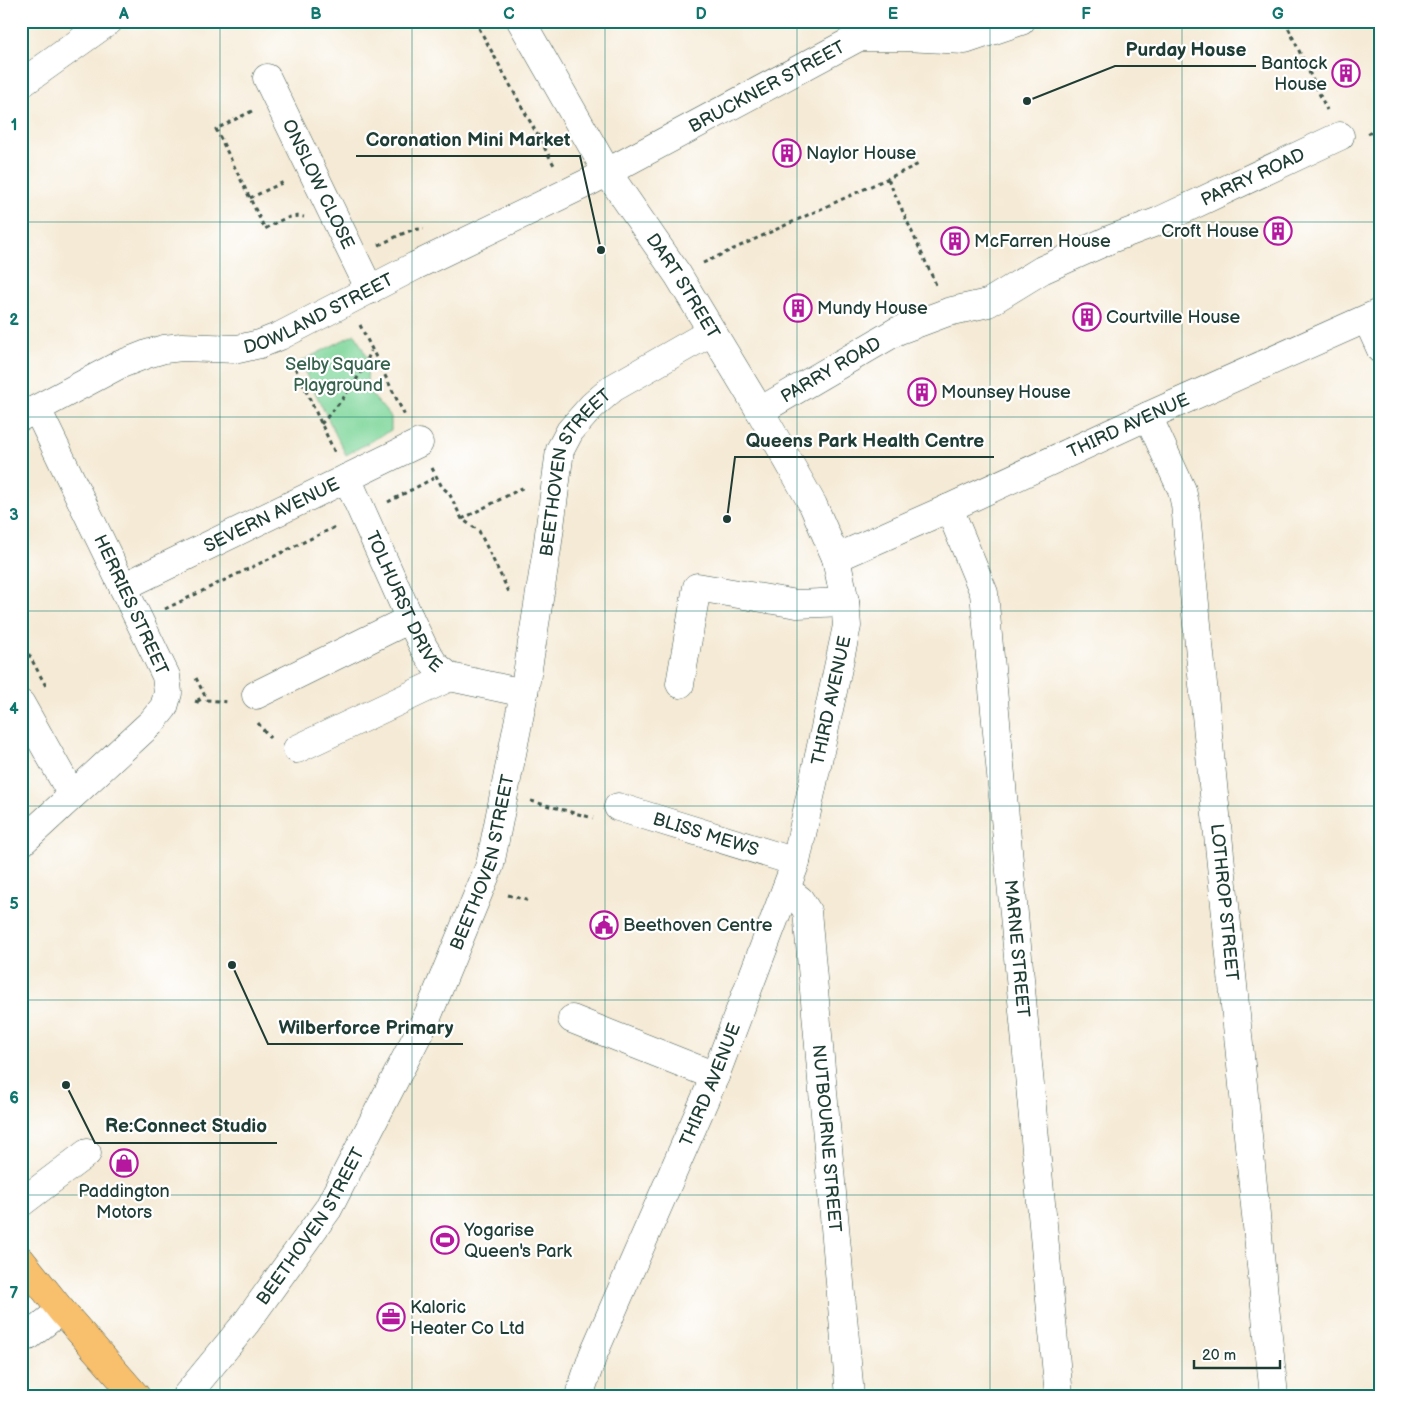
<svg xmlns="http://www.w3.org/2000/svg" width="1402" height="1417" font-family="'Balsamiq Sans',sans-serif">
	<style>
		.green { fill: #7dd599; stroke: #4e8966 }
		.lines { fill: none; stroke-linecap: round; stroke-linejoin: round }
		.minor-casing { stroke: #3f574c; stroke-width: 29 }
		.major-casing { stroke: #3f574c; stroke-width: 29 }
		.path { stroke: #3f574c; stroke-width: 3; stroke-dasharray: 4 4; stroke-linecap: butt }
		.minor { stroke: #fff; stroke-width: 28 }
		.major { stroke: #f8bf6c; stroke-width: 28 }
		.grid { fill: none; stroke: #0f766e; stroke-width: 1; stroke-opacity: 0.55 }
		.labels { text-anchor: middle; dominant-baseline: central; stroke-width: 4.5; stroke-linejoin: round; paint-order: stroke }
		.poi-label { font-size: 18px; fill: #1f3d34; stroke: #fff; text-anchor: start }
		.street-label { font-size: 18px; fill: #1f3d34; stroke: #fff }
		.park-label { font-size: 18px; fill: #36634d; stroke: #fff }
		.leader { fill: none; stroke: #1f3d34; stroke-width: 2 }
		.callout-dot { fill: #1f3d34; stroke: #fff; stroke-width: 2 }
		.callout-label { font-size: 19px; text-anchor: middle; font-weight: bold; fill: #1f3d34; stroke: #fff; stroke-width: 4.5; stroke-linejoin: round; paint-order: stroke }
		.neatline { fill: none; stroke: #0f766e; stroke-width: 2 }
		.grid-label { font-size: 16px; text-anchor: middle; font-weight: bold; fill: #0f766e }
	</style>
	<rect width="100%" height="100%" fill="#fff"/>
	<filter id="ink" filterUnits="userSpaceOnUse"><feTurbulence type="fractalNoise" baseFrequency=".02" numOctaves="2"/><feDisplacementMap in="SourceGraphic" scale="10" xChannelSelector="R" yChannelSelector="G"/><feConvolveMatrix kernelMatrix="1 2 1 2 8 2 1 2 1" color-interpolation-filters="sRGB"/></filter>
	<filter id="wash" filterUnits="userSpaceOnUse"><feTurbulence type="fractalNoise" baseFrequency=".0096" numOctaves="4" result="noise"/><feDisplacementMap in="SourceGraphic" scale="20" xChannelSelector="R" yChannelSelector="G"/><feGaussianBlur stdDeviation="1.12" result="paint"/><feColorMatrix in="noise" values="0 0 0 0 0 0 0 0 0 0 0 0 0 0 0 0 0 1.4 0 .05"/><feComposite in="paint" operator="in"/></filter>
	<g filter="url(#wash)">
		<rect width="100%" height="100%" fill="#f5ead5"/>
		<path class="green" d="M355 334 368 359 367 384 371 394 391 417V430L346 455 300 362Z"/>
	</g>
	<g filter="url(#ink)">
		<g class="lines">
			<g class="minor-casing">
				<g id="minor">
					<path id="s1" d="M521 21 607 172 678 275 760 411 813 505 836 558"/>
					<path id="s2" d="M267 78 370 290"/>
					<path d="M21 84 109 21"/>
					<path d="M1367 319 1381 350"/>
					<path id="s3" d="M760 411 897 331 948 312 988 303 1042 270 1111 239 1159 221 1340 136"/>
					<path id="s4" d="M1148 416 1182 490 1185 504 1274 1396"/>
					<path id="s5" d="M21 417 119 365 147 354 164 349 182 347 238 349 260 344 280 336 415 266 589 182 859 37H905L965 40 1021 21"/>
					<path id="s6" d="M347 478 410 619 424 648 434 664 450 677 524 693"/>
					<path id="s7" d="M949 508 984 593 1059 1396"/>
					<path id="s8" d="M123 587 419 443"/>
					<path d="M680 684 697 587 797 604 845 602"/>
					<path d="M256 695 410 619"/>
					<path d="M21 704 72 795"/>
					<path d="M297 749 450 677"/>
					<path id="s9" d="M618 807 796 862"/>
					<path d="M21 843 152 722 164 707 168 693 166 676 37 409"/>
					<path id="s10" d="M786 889 800 900 807 911 850 1396"/>
					<path d="M572 1019 715 1076"/>
					<path d="M21 1203 87 1153"/>
					<path d="M29 1336 61 1310"/>
					<path id="s11" d="M186 1396 246 1323 328 1209 428 1015 490 865 524 693 547 549 560 450 570 431 592 406 613 388 711 332"/>
					<path id="s12" d="M579 1396 593 1355 715 1076 796 862 847 626 845 602 836 558 949 508 1148 416 1381 312"/>
				</g>
			</g>
			<g class="major-casing">
				<path id="major" d="M21 1260 61 1310 136 1396"/>
			</g>
			<path class="path" d="M475 21 555 167
				M1285 21 1327 110
				M252 111 216 129 265 229C277 222 289 214 304 217
				M1368 134 1381 127
				M888 179 937 287
				M250 198 286 181
				M379 245C393 239 409 228 424 229
				M703 263 919 164
				M360 325 406 418
				M292 361 335 453
				M321 424C341 402 360 379 371 351
				M432 468 442 487 449 493 462 519 479 531 510 594
				M388 502 436 477
				M462 519 526 486
				M165 609 337 526
				M21 640 47 688
				M196 678 207 700 229 702
				M195 701 201 703 197 696
				M258 723 270 738
				M531 801 593 818
				M508 895 530 901"/>
			<use href="#minor" class="minor"/>
			<use href="#major" class="major"/>
		</g>
	</g>
	<path class="grid" d="M220 21V1396M412 21V1396M605 21V1396M797 21V1396M990 21V1396M1182 21V1396M21 222H1381M21 417H1381M21 611H1381M21 806H1381M21 1000H1381M21 1195H1381"/>
	<defs>
		<g id="building-ring" transform="scale(1.4375)"><circle r="9.5" fill="#fff" stroke="#b5179e" stroke-width="1.5"/><path d="M-4-6H4V6H1V3H-1V6H-4ZM-2.5-4.3h1.7v1.8h-1.7ZM.8-4.3h1.7v1.8H.8ZM-2.5-1h1.7V.8h-1.7ZM.8-1h1.7V.8H.8Z" fill="#b5179e"/></g>
		<g id="civic-ring" transform="scale(1.4375)"><circle r="9.5" fill="#fff" stroke="#b5179e" stroke-width="1.5"/><path d="M-.6-6.5H3V-4.5H.6V-3L4-1V1h2V6H-6V1h2V-1L-.6-3ZM-1.2 2.5V6h2.4V2.5Z" fill="#b5179e"/></g>
		<g id="shop-ring" transform="scale(1.4375)"><circle r="9.5" fill="#fff" stroke="#b5179e" stroke-width="1.5"/><path d="M-5-2.5h2.3a2.7 3.5 0 0 1 5.4 0H5L5.5 6h-11ZM-1.5-2.5h3a1.5 2.3 0 0 0-3 0Z" fill="#b5179e"/></g>
		<g id="stadium-ring" transform="scale(1.4375)"><circle r="9.5" fill="#fff" stroke="#b5179e" stroke-width="1.5"/><path d="M0-5a6.5 5 0 1 0 0 10a6.5 5 0 1 0 0-10ZM-3.5-1.8h7v3.6h-7Z" fill="#b5179e"/></g>
		<g id="office-ring" transform="scale(1.4375)"><circle r="9.5" fill="#fff" stroke="#b5179e" stroke-width="1.5"/><path d="M-6-3h4V-5.5h4V-3h4V5H-6ZM-1-4.5V-3h2v-1.5ZM-6 0V1H6V0Z" fill="#b5179e"/></g>
	</defs>
	<g fill-rule="evenodd">
		<use href="#building-ring" x="1346" y="73"/>
		<use href="#building-ring" x="787" y="153"/>
		<use href="#building-ring" x="1278" y="231"/>
		<use href="#building-ring" x="955" y="241"/>
		<use href="#building-ring" x="798" y="308"/>
		<use href="#building-ring" x="1087" y="317"/>
		<use href="#building-ring" x="922" y="392"/>
		<use href="#civic-ring" x="604" y="925"/>
		<use href="#shop-ring" x="124" y="1163"/>
		<use href="#stadium-ring" x="445" y="1240"/>
		<use href="#office-ring" x="391" y="1317"/>
	</g>
	<g class="labels">
		<g class="poi-label">
			<text x="1327" y="63" text-anchor="end">Bantock<tspan x="1327" dy="21">House</tspan></text>
			<text x="806" y="153">Naylor House</text>
			<text x="1259" y="231" text-anchor="end">Croft House</text>
			<text x="974" y="241">McFarren House</text>
			<text x="817" y="308">Mundy House</text>
			<text x="1106" y="317">Courtville House</text>
			<text x="941" y="392">Mounsey House</text>
			<text x="623" y="925">Beethoven Centre</text>
			<text x="124" y="1191" text-anchor="middle">Paddington<tspan x="124" dy="21">Motors</tspan></text>
			<text x="464" y="1230">Yogarise<tspan x="464" dy="21">Queen's Park</tspan></text>
			<text x="410" y="1307">Kaloric<tspan x="410" dy="21">Heater Co Ltd</tspan></text>
		</g>
		<g class="street-label">
			<text stroke="none"><textPath href="#s5" startOffset="824">BRUCKNER STREET</textPath></text>
			<text stroke="none"><textPath href="#s3" startOffset="548">PARRY ROAD</textPath></text>
			<text stroke="none"><textPath href="#s2" startOffset="118">ONSLOW CLOSE</textPath></text>
			<text stroke="none"><textPath href="#s1" startOffset="311">DART STREET</textPath></text>
			<text stroke="none"><textPath href="#s5" startOffset="321">DOWLAND STREET</textPath></text>
			<text stroke="none"><textPath href="#s3" startOffset="82">PARRY ROAD</textPath></text>
			<text stroke="none"><textPath href="#s12" startOffset="1208">THIRD AVENUE</textPath></text>
			<text stroke="none"><textPath href="#s11" startOffset="1021">BEETHOVEN STREET</textPath></text>
			<text stroke="none"><textPath href="#s8" startOffset="165">SEVERN AVENUE</textPath></text>
			<text stroke="none"><textPath href="#s6" startOffset="136">TOLHURST DRIVE</textPath></text>
			<text transform="translate(131 605) rotate(65)">HERRIES STREET</text>
			<text stroke="none"><textPath href="#s12" startOffset="742">THIRD AVENUE</textPath></text>
			<text stroke="none"><textPath href="#s9" startOffset="92">BLISS MEWS</textPath></text>
			<text stroke="none"><textPath href="#s11" startOffset="616">BEETHOVEN STREET</textPath></text>
			<text stroke="none"><textPath href="#s4" startOffset="496">LOTHROP STREET</textPath></text>
			<text stroke="none"><textPath href="#s7" startOffset="449">MARNE STREET</textPath></text>
			<text stroke="none"><textPath href="#s12" startOffset="338">THIRD AVENUE</textPath></text>
			<text stroke="none"><textPath href="#s10" startOffset="259">NUTBOURNE STREET</textPath></text>
			<text stroke="none"><textPath href="#s11" startOffset="211">BEETHOVEN STREET</textPath></text>
		</g>
		<g class="park-label">
			<text x="338" y="364">Selby Square<tspan x="338" dy="21">Playground</tspan></text>
		</g>
	</g>
	<path class="leader" d="M1027 101L1115 66H1256M601 250L580 156H356M727 519L735 457H994M232 965L268 1044H463M66 1085L95 1143H277"/>
	<g class="callout-dot">
		<circle cx="1027" cy="101" r="5"/>
		<circle cx="601" cy="250" r="5"/>
		<circle cx="727" cy="519" r="5"/>
		<circle cx="232" cy="965" r="5"/>
		<circle cx="66" cy="1085" r="5"/>
	</g>
	<g class="callout-label">
		<text x="1186" y="56">Purday House</text>
		<text x="468" y="146">Coronation Mini Market</text>
		<text x="865" y="447">Queens Park Health Centre</text>
		<text x="366" y="1034">Wilberforce Primary</text>
		<text x="186" y="1132">Re:Connect Studio</text>
	</g>
	<rect width="1402" height="1417" fill="none" stroke="#fff" stroke-width="55"/>
	<path d="M1194 1360v8h86v-8" fill="none" stroke="#1f3d34" stroke-width="2.5"/>
	<text x="1202" y="1360" font-size="15" fill="#1f3d34" stroke="#ffffff" stroke-width="4" paint-order="stroke">20 m</text>
	<rect x="28" y="28" width="1346" height="1362" class="neatline"/>
	<g class="grid-label">
		<text x="124" y="19">A</text>
		<text x="316" y="19">B</text>
		<text x="509" y="19">C</text>
		<text x="701" y="19">D</text>
		<text x="893" y="19">E</text>
		<text x="1086" y="19">F</text>
		<text x="1278" y="19">G</text>
		<text x="14" y="130">1</text>
		<text x="14" y="325">2</text>
		<text x="14" y="520">3</text>
		<text x="14" y="714">4</text>
		<text x="14" y="909">5</text>
		<text x="14" y="1103">6</text>
		<text x="14" y="1298">7</text>
	</g>
</svg>
